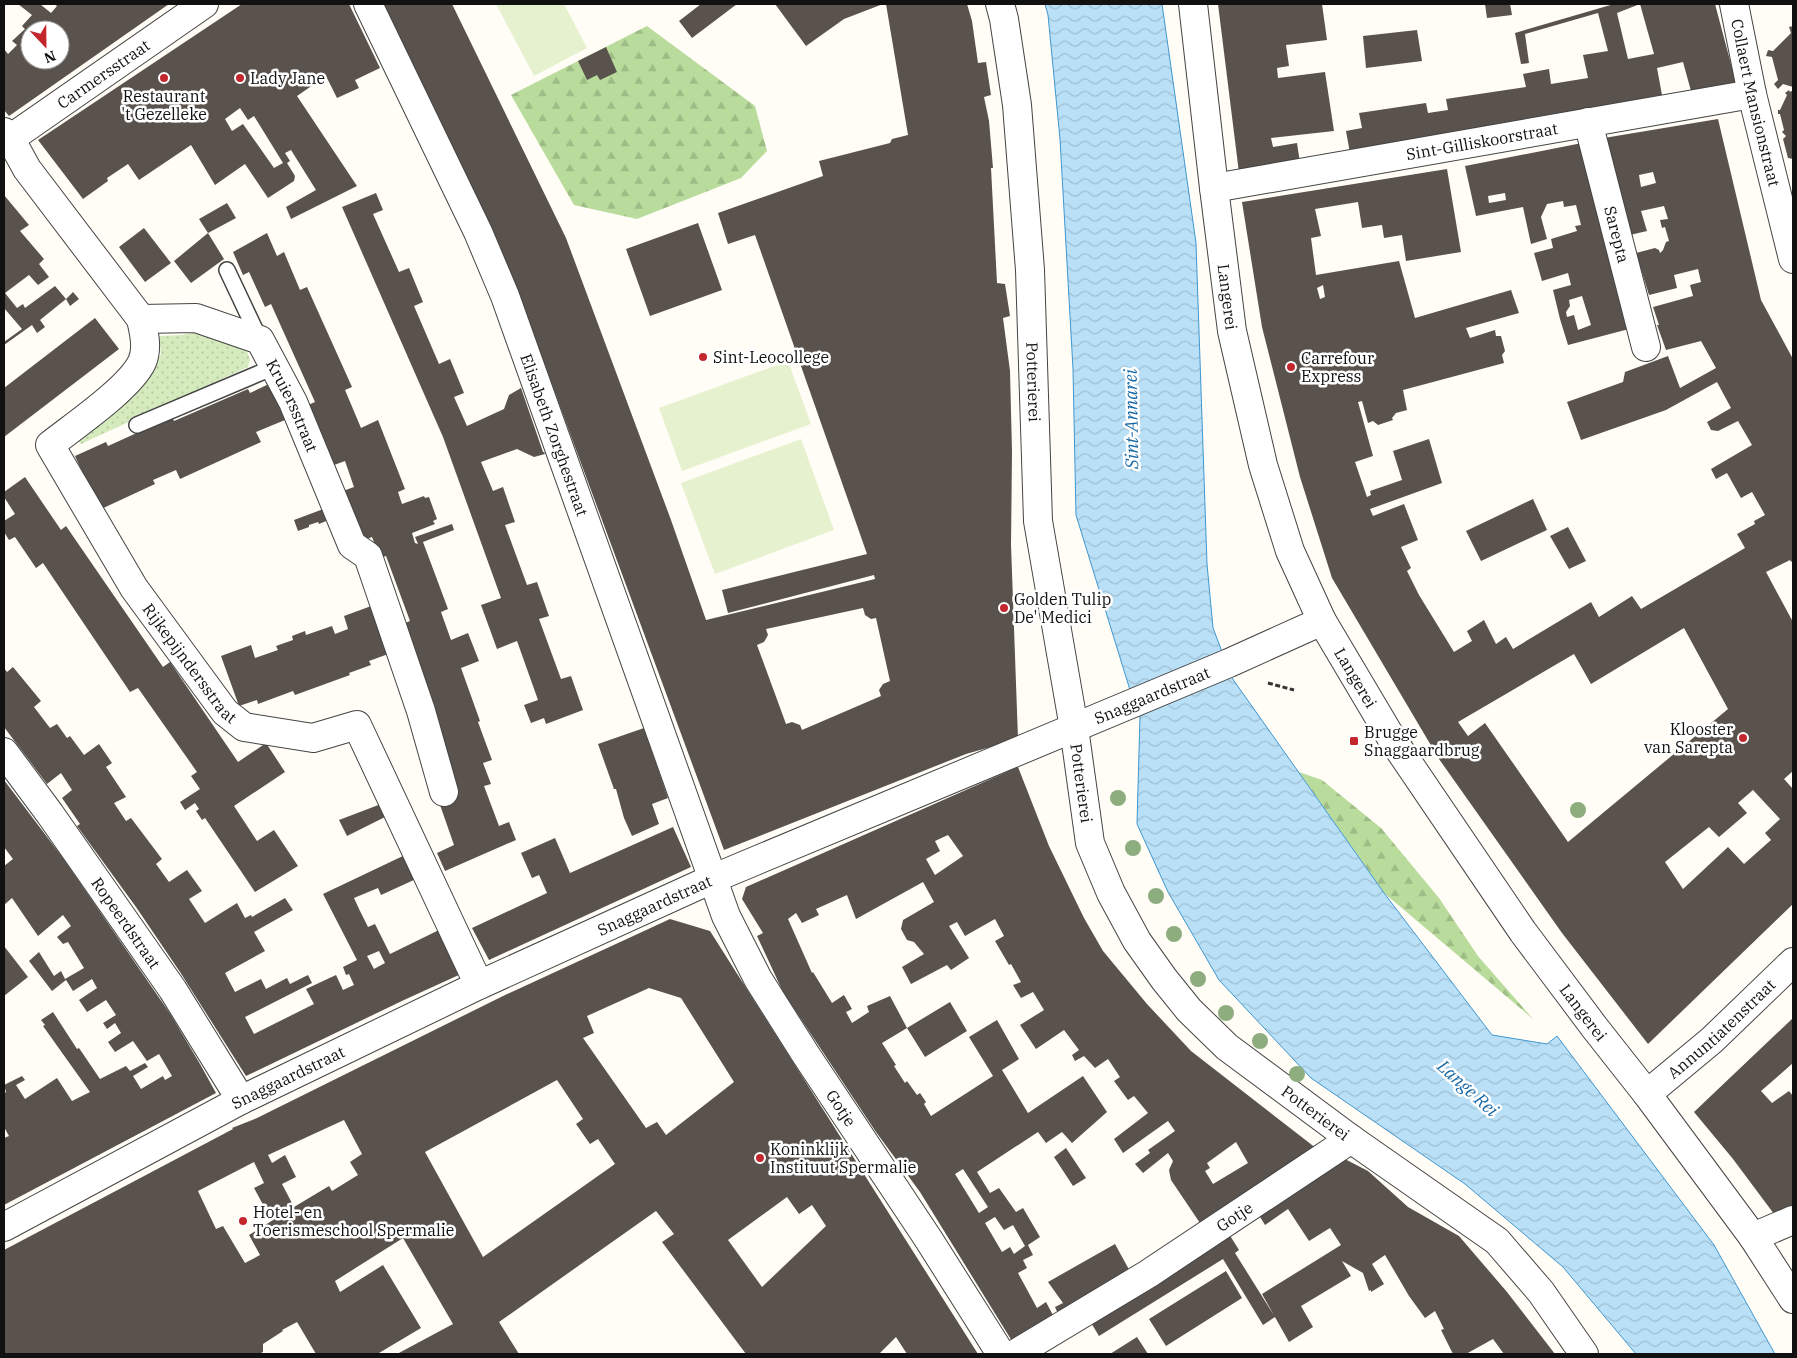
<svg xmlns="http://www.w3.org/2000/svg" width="1797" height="1358" font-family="'IBM Plex Serif',serif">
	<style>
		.grass { fill: url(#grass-dots) }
		.forest { fill: url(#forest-firs) }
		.pitch { fill: #e6f2cf }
		.water { fill: url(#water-waves); stroke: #3f96cf }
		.building { fill: #5a524d; fill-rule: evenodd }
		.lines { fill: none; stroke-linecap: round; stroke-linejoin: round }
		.service-casing { stroke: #444; stroke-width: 18 }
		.minor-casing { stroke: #444; stroke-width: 30 }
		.path { stroke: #333; stroke-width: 3; stroke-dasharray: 5 2.5; stroke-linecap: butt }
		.service { stroke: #fff; stroke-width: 15 }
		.minor { stroke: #fff; stroke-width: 28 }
		.tree { fill: #8dad7f }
		.poi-dot { fill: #c4262e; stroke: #fff; stroke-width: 2 }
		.labels { text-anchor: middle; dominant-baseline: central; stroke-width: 5; stroke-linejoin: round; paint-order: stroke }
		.street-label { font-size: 16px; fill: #111; stroke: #fff }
		.poi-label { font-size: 16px; fill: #111; stroke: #fff; text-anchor: start }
		.water-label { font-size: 18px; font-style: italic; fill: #1768a6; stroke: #fff }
	</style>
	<defs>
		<pattern id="grass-dots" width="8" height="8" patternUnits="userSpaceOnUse" patternTransform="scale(1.25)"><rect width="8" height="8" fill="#d5ebbd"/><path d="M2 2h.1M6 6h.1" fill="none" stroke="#b6c8a1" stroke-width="1.8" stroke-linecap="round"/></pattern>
		<pattern id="forest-firs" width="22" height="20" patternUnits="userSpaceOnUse" patternTransform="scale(1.25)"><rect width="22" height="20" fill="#b9dc9c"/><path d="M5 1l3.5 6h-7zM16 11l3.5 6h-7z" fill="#9ebc85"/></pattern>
		<pattern id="water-waves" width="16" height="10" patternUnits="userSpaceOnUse" patternTransform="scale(1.25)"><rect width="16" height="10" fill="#b9e0f7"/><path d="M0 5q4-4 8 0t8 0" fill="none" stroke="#9ebfd3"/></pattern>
	</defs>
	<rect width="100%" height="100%" fill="#fffdf5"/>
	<path class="grass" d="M204 331 246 349 250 359 248 367 81 444 78 441 88 430 134 397 161 354 159 336 181 335Z"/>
	<path class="forest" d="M647 26 755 106 767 151 741 178 637 219 574 205 511 95Z
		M1299 772 1322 780 1381 828 1439 898 1478 956 1533 1019 1384 893Z"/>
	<path class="pitch" d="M496 4H564L587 48 534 76Z
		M788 361 811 424 682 471 659 408Z
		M801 439 834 530 715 574 681 483Z"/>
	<path class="water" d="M1045 4H1162L1196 243 1207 564 1213 628 1232 678 1384 893 1492 1035 1547 1044 1557 1036 1714 1245 1775 1354H1636L1563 1267 1465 1184 1311 1078 1219 980 1168 892 1137 824 1140 716 1130 690 1076 515 1073 369 1060 139 1048 15Z"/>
	<path class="building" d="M18 4H40L51 13 57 6 54 4H169L9 116 4 110V49L8 54 17 45 12 41 25 29 22 26 32 15ZM30 30H60V60H30Z
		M242 4H349L380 68 355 80 359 88 337 98 326 76 297 96 357 186 291 219 286 207 316 190 291 150 285 153 290 161 287 163 295 176 294 181 268 198 245 164 215 185 191 145 139 180 128 164 107 178 108 181 83 199 38 140ZM240 108 248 120 254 116 283 163 274 168 243 124 232 131 225 119Z
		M380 4H452L566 238 671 520 706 620 875 579 874 575 728 613 722 590 867 554 755 235 728 244 718 213 823 176 819 161 890 143 892 139 908 135 886 4H967L972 21 978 63 986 62 991 95 984 97 989 121 993 168H991L997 283 1005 284 1010 316 1003 318 1010 371 1012 452 1011 545 1018 739 966 754 724 850 510 271ZM863 608 865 615 871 619 876 618 890 681 883 684 879 690 881 696 802 730 800 725 792 722 786 724 757 645 764 642 768 635 766 629Z
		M701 4H737L692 38 679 21Z
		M775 4H883L844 19 806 46Z
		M1218 4H1322L1327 40 1286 45 1289 66 1277 68 1278 78 1325 72 1334 131 1271 138 1273 147 1297 143 1300 163 1239 173Z
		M1485 4H1510L1512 15 1487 18Z
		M1614 4H1640L1617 13 1628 59 1654 54 1640 4H1715L1736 83 1691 91 1683 62 1657 68 1662 95 1350 153 1346 131 1362 128 1359 113 1426 103 1428 113 1448 110 1446 99 1526 87 1523 74 1549 69 1551 84 1588 78 1583 55 1608 51 1598 13 1525 34 1529 63 1521 64 1515 33Z
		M1793 26V87L1783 84 1778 89 1774 84 1778 80 1772 57 1766 56 1768 50 1773 51 1791 33 1789 27Z
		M1417 30 1422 61 1366 68 1363 36Z
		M606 47 617 72 600 80 597 75 587 80 578 61Z
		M1789 90 1790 92 1793 90V159L1788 158 1783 139 1786 136 1782 132 1784 130 1780 114H1778V110H1780L1787 95 1785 93Z
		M1718 119 1761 300 1793 359V560L1791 562 1790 560 1766 572 1793 622V771L1784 779 1793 789V904L1648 1044 1562 933 1439 759 1332 578 1300 477 1262 327 1242 202 1447 169 1461 252 1406 261 1402 235 1384 238 1382 225 1362 228 1358 202 1315 209 1321 236 1311 238 1316 275 1399 261 1415 318 1511 290 1519 313 1466 328 1470 338 1495 330 1496 336H1501L1505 351 1502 355 1504 363 1403 390 1407 410 1396 413 1392 418 1393 420 1378 425 1373 421 1368 423 1362 401 1358 402 1373 456 1355 462 1367 497 1371 495 1370 491 1402 480 1393 451 1429 439 1442 483 1370 509 1373 516 1404 504 1418 540 1401 547 1411 568 1407 571 1419 595 1454 652 1472 641 1467 631 1484 620 1496 644 1506 637 1513 649 1591 602 1599 617 1632 596 1641 609 1745 548 1737 534 1755 524 1754 521 1765 515 1752 492 1741 498 1727 473 1716 479 1711 469 1752 445 1738 421 1718 431 1711 430 1707 422 1731 408 1717 382 1666 410 1581 440 1567 402 1623 382 1625 372 1668 356 1680 388 1716 368 1701 341 1666 350 1657 325H1659L1653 307 1693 296 1690 285 1701 282 1698 269 1674 275 1677 288 1649 295 1636 253 1655 248 1659 250 1660 253 1663 250 1666 242 1669 241 1665 227 1662 228 1660 220 1668 219 1664 206 1641 211 1647 231 1630 235 1604 138ZM1653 172 1656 183 1641 187 1639 175ZM1323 285 1325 297 1320 299 1317 288ZM1684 628 1728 709 1568 842 1485 723 1468 736 1458 722 1574 654 1591 684ZM1753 790 1780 819 1765 833 1771 840 1744 864 1728 847 1683 889 1665 862 1709 827 1719 837 1747 813 1738 803Z
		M1582 143 1607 251 1629 329 1568 345 1560 319 1553 290 1571 285 1568 273 1542 281 1534 253 1553 248 1551 239 1577 231 1575 226 1581 225 1576 205 1564 207 1563 201 1547 204 1541 217 1547 239 1531 244 1523 207 1476 216 1465 166ZM1505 193 1506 200 1489 203 1488 196ZM1582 296 1591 325 1578 330 1574 315 1567 317 1566 312 1570 306 1569 300Z
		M376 193 383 210 373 214 399 272 409 268 423 302 414 306 439 364 450 359 464 393 454 397 467 426 504 409 509 395 521 388 543 452H544L545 454 534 457 517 449 481 462 493 491 503 487 515 522 505 525 527 585 537 582 549 616 539 619 561 679 571 676 583 710 546 724 544 718 531 723 524 705 538 700 517 641 497 649 481 605 501 598 443 437 342 207Z
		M4 195 29 225 20 231 44 259 39 264 49 277 38 285 29 275 5 293 17 308 23 304 25 308 55 286 66 299 40 320 45 327 37 333 32 325 4 345V342L22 329 4 308Z
		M227 203 236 218 208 233 199 219Z
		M698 223 722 290 650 316 626 249Z
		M144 228 171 263 145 282 119 247Z
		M208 233 224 259 191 283 174 261Z
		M267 233 277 256 284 252 300 290 307 287 352 387 345 390 361 428 378 420 405 489 398 492 402 504 424 496 425 498 429 497 437 519 433 521 435 524 412 533 415 543 418 544 415 537 452 524 454 530 423 542 448 609 441 612 451 640 468 633 479 661 461 668 480 721 478 722 492 760 483 763 491 784 484 786 499 826 509 822 516 840 445 871 437 853 454 845 439 802 447 756 448 755 403 624 410 621 386 556 380 558 372 537 362 541 343 491 354 487 345 461 334 465 308 405 315 402 271 304 265 307 249 272 243 275 233 252Z
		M73 292 79 299 70 306 66 299Z
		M95 318 119 349 4 437V388Z
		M269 384 285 420 256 432 261 442 180 479 176 470 153 480 155 484 99 510 75 456 106 442 108 446 172 417 174 421 248 389 250 393Z
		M25 477 61 530 66 526 163 667 170 662 238 762 266 743 285 772 234 806 257 841 274 830 298 866 255 892 205 818 202 820 196 811 199 809 195 803 185 810 180 802 200 789 191 776 197 772 138 688 130 692 43 563 36 568 15 537 9 540 4 532V521L15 514 4 497V492Z
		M1533 499 1547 530 1481 561 1466 531Z
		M326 508 331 519 319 524 318 522 309 525V527L298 531 294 520Z
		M1568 527 1586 561 1569 569 1550 536Z
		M374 605 391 653 369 661 371 665 349 673 350 675 295 695 293 691 258 704 257 700 239 706 221 656 251 645 255 658 278 650 276 646 293 640 292 636 305 631 306 635 332 626 335 634 348 629 344 616Z
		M13 667 41 701 34 707 50 728 57 724 67 738 70 736 84 755 99 744 112 763 106 767 126 797 114 803 126 821 131 818 162 859 156 864 169 882 187 870 202 891 189 899 205 923 237 903 245 918 251 915 252 917 285 898 293 910 254 932 265 951 225 973 235 992 261 979 266 989 287 978 290 984 308 975 312 983 245 1017 254 1034 314 1004 306 989 336 975 343 990 354 985 349 974 346 975 343 967 357 960 323 894 405 855 416 879 381 895 378 888 354 898 360 911 368 927 375 924 390 954 439 930 461 974 404 1000 246 1076 180 972 136 907 77 826 80 824 62 798 72 790 61 773 47 784 4 727V668L7 672ZM379 951 385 963 374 969 367 956Z
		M644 728 668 798 652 804 659 824 632 836 624 818 616 789H614L598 744Z
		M1018 767 1049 846 1084 918 1103 951 1147 1004 1191 1051 1321 1152 1204 1229 1171 1180 1169 1170 1173 1161 1168 1153 1143 1173 1135 1164 1150 1153 1148 1150 1175 1131 1168 1121 1123 1153 1114 1139 1148 1113 1134 1096 1128 1100 1114 1081 1120 1077 1108 1059 1095 1068 1084 1056 1075 1061 1072 1055 1079 1050 1064 1030 1036 1049 1020 1025 1044 1010 1033 992 1021 998 1013 985 1021 982 1011 964 1009 965 995 941 1004 936 995 919 965 936 957 922 949 926 969 958 951 970 947 965 911 984 902 967 924 954 914 942 907 940 901 929 903 920 934 902 923 882 856 919 847 895 816 909 819 915 802 923 796 913 788 919 812 973 813 972 832 1003 844 995 852 1009 846 1012 852 1023 869 1012 867 1006 890 996 907 1028 882 1043 896 1065 894 1066 905 1083 907 1081 917 1095 920 1093 926 1102 924 1104 931 1116 993 1076 969 1037 997 1020 1019 1059 1002 1070 1028 1113 1083 1076 1107 1112 1072 1143 1062 1132 1046 1143 1038 1132 977 1172 990 1193 999 1188 1016 1212 1023 1208 1040 1237 1028 1245 1033 1255 1023 1260 1027 1268 1018 1273 1037 1308 1046 1302 1055 1319 1012 1341 920 1192 876 1132 783 992 757 936 763 933 742 899 746 887ZM948 835 963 856 935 875 926 859 940 851 935 841ZM1236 1142 1248 1163 1213 1184 1205 1171 1210 1168 1207 1163ZM963 1169 988 1207 979 1213 955 1174ZM995 1217 1004 1230 1013 1225 1025 1246 1014 1254 1010 1247 1002 1252 985 1223Z
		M4 780 63 858 171 1015 200 1064 216 1093 4 1205V1138L9 1136 4 1127V1094L6 1092 4 1085 22 1076 25 1080 16 1085 25 1099 57 1078 72 1101 90 1092 43 1026 45 1025 41 1020 53 1012 77 1049 79 1048 100 1079 126 1066 130 1071 145 1063 148 1067 133 1076 141 1089 163 1076 165 1080 172 1076 159 1054 147 1061 133 1041 115 1052 108 1042 121 1033 115 1023 107 1029 103 1023 116 1015 106 1000 87 1012 79 1000 97 988 92 979 73 991 66 980 52 991 29 961 39 952 54 976 61 971 65 979 84 968 68 942 63 944 57 937 71 926 63 915 38 936 12 898 4 905V866L13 859 4 847Z
		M381 804 387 816 347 836 339 820Z
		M673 827 691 867 489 960 472 928 547 893 539 875 532 878 521 853 555 838 570 873Z
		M670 919 710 931 978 1354H907L896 1337 879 1354H746L662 1242 674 1234 656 1211 499 1322 519 1354H397L453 1324 403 1238 335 1281 340 1292 383 1265 421 1328 379 1353 380 1354H355L354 1353 351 1354H316L297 1322 282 1330 283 1331 263 1344V1352L259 1354H4V1345L5 1344 4 1342V1250L233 1129 232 1128 257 1118 501 997ZM649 988 681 998 734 1082 666 1135 657 1122 646 1128 583 1038 594 1033 587 1016ZM557 1080 583 1119 576 1124 590 1144 598 1139 615 1164 483 1257 425 1152ZM344 1120 362 1154 350 1162 358 1175 332 1191 329 1186 294 1207 282 1184 296 1177 285 1155 272 1163 268 1155ZM254 1162 264 1183 254 1188 267 1212 277 1207 281 1215 249 1235 260 1255 245 1263 223 1226 216 1229 198 1191ZM787 1197 799 1214 812 1205 826 1226 762 1287 728 1240Z
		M4 946 28 977 4 996Z
		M950 1002 967 1031 925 1057 907 1028Z
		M1793 1018V1063L1761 1091 1772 1103 1789 1091 1793 1096V1212L1777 1218 1733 1159 1694 1112Z
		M1066 1148 1086 1178 1073 1186 1054 1157Z
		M1337 1155 1368 1171 1408 1207 1459 1236 1507 1292 1555 1354H1504L1493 1339 1466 1354H1453L1441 1330 1444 1329 1435 1311 1425 1318 1409 1296 1385 1255 1372 1264 1384 1284 1371 1292V1290L1369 1291 1363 1273 1342 1261 1351 1276 1301 1306 1313 1327 1289 1342 1262 1294 1341 1245 1330 1228 1309 1241 1288 1209 1265 1225 1257 1212Z
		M1229 1234 1239 1250 1235 1253 1275 1317 1263 1325 1223 1259 1099 1336 1090 1321Z
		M1115 1244 1132 1275 1059 1316 1055 1307 1063 1303 1048 1282Z
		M1226 1271 1242 1298 1166 1346 1149 1319Z
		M1137 1337 1148 1354H1110Z"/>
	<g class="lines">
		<g class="service-casing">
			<path id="service" d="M227 270 260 340
				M137 425 274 367"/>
		</g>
		<g class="minor-casing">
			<g id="minor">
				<path id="s1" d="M368 4 478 232 505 296 726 916 758 979 806 1055 929 1240 1001 1354"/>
				<path id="s2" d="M1000 4 1004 19 1017 105 1030 270 1038 521 1074 728 1090 843 1111 893 1137 941 1164 979 1189 1010 1227 1047 1351 1139 1497 1241 1541 1292 1584 1354"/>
				<path id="s3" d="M1193 4 1214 188 1232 331 1263 465 1290 551 1322 621 1392 739 1523 932 1595 1028 1647 1094 1753 1237 1793 1299"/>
				<path id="s4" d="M1734 4 1752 94 1793 259"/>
				<path id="s5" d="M1588 122 1646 347"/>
				<path id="s6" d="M4 132 10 138 27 169 141 319 196 318 260 340 293 402 352 545 368 556 421 711 444 792"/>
				<path id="s7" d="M4 143 204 4"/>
				<path id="s8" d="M1214 188 1752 94"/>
				<path id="s9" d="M141 319C144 333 148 348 142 362 130 388 74 426 50 445L134 588 225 712 244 727 313 738 357 725 479 985"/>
				<path id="s10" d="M4 752 50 814 173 990 241 1100"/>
				<path id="s11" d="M1647 1094 1712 1040 1793 962"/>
				<path id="s12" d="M4 1227 241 1100 479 985 712 879 1229 663 1322 621"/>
				<path d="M1753 1237 1793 1220"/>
				<path id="s13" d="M1015 1354 1148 1274 1351 1139"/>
			</g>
		</g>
		<path class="path" d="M1268 683 1294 690"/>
		<use href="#service" class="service"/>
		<use href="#minor" class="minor"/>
	</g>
	<g class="tree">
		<circle cx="1118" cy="798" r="8"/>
		<circle cx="1578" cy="810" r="8"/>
		<circle cx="1133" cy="848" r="8"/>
		<circle cx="1156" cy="896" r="8"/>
		<circle cx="1174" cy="934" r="8"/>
		<circle cx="1198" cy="979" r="8"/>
		<circle cx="1226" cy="1013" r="8"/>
		<circle cx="1260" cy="1041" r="8"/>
		<circle cx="1297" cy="1074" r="8"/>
	</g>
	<g class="poi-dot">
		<circle cx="164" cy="78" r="5"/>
		<circle cx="240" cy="78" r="5"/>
		<circle cx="703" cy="357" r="5"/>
		<circle cx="1291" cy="367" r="5"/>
		<circle cx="1004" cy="608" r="5"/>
		<circle cx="1743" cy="738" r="5"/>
		<rect x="1349" y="736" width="10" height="10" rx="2.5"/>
		<circle cx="760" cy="1158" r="5"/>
		<circle cx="243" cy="1221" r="5"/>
	</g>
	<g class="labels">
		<g class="street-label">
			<text stroke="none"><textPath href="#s7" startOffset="121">Carmersstraat</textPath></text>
			<text stroke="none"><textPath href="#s4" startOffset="101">Collaert Mansionstraat</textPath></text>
			<text stroke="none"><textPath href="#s8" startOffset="272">Sint-Gilliskoorstraat</textPath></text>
			<text stroke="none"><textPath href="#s5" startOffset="116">Sarepta</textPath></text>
			<text stroke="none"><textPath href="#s3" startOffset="295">Langerei</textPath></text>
			<text stroke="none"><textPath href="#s2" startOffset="380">Potterierei</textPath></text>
			<text stroke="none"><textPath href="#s6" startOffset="428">Kruiersstraat</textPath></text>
			<text stroke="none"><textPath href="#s1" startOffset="470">Elisabeth Zorghestraat</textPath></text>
			<text stroke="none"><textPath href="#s9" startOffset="428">Rijkepijndersstraat</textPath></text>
			<text stroke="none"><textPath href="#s3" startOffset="700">Langerei</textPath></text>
			<text stroke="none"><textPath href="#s12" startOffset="1266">Snaggaardstraat</textPath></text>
			<text stroke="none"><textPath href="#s2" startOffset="785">Potterierei</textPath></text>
			<text stroke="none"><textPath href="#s12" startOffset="726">Snaggaardstraat</textPath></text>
			<text stroke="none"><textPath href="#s10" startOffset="210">Ropeerdstraat</textPath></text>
			<text stroke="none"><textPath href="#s3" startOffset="1105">Langerei</textPath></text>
			<text stroke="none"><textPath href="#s11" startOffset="99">Annuntiatenstraat</textPath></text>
			<text stroke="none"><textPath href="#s12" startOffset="321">Snaggaardstraat</textPath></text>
			<text stroke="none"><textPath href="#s1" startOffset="1205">Gotje</textPath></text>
			<text stroke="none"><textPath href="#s2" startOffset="1204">Potterierei</textPath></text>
			<text stroke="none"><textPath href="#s13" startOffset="259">Gotje</textPath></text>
		</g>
		<g class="poi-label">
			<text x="250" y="78">Lady Jane</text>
			<text x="164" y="96" text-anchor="middle">Restaurant<tspan x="164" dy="18">'t Gezelleke</tspan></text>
			<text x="713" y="357">Sint-Leocollege</text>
			<text x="1301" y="358">Carrefour<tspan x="1301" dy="18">Express</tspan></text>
			<text x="1014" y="599">Golden Tulip<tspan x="1014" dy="18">De' Medici</tspan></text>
			<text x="1733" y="729" text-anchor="end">Klooster<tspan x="1733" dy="18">van Sarepta</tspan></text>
			<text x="1364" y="732">Brugge<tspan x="1364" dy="18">Snaggaardbrug</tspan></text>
			<text x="770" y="1149">Koninklijk<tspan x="770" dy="18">Instituut Spermalie</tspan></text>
			<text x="253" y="1212">Hotel- en<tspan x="253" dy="18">Toerismeschool Spermalie</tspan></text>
		</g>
		<g class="water-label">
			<text transform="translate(1131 419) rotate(-91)">Sint-Annarei</text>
			<text transform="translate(1468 1088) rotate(42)">Lange Rei</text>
		</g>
	</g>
	<rect width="1797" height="1358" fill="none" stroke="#111111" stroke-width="10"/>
	<g transform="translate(45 45) rotate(158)"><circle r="24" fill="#ffffff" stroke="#a0a0a0"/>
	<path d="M0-4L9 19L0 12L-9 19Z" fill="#c4262e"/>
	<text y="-8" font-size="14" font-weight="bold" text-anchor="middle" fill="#111111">N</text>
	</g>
</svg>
